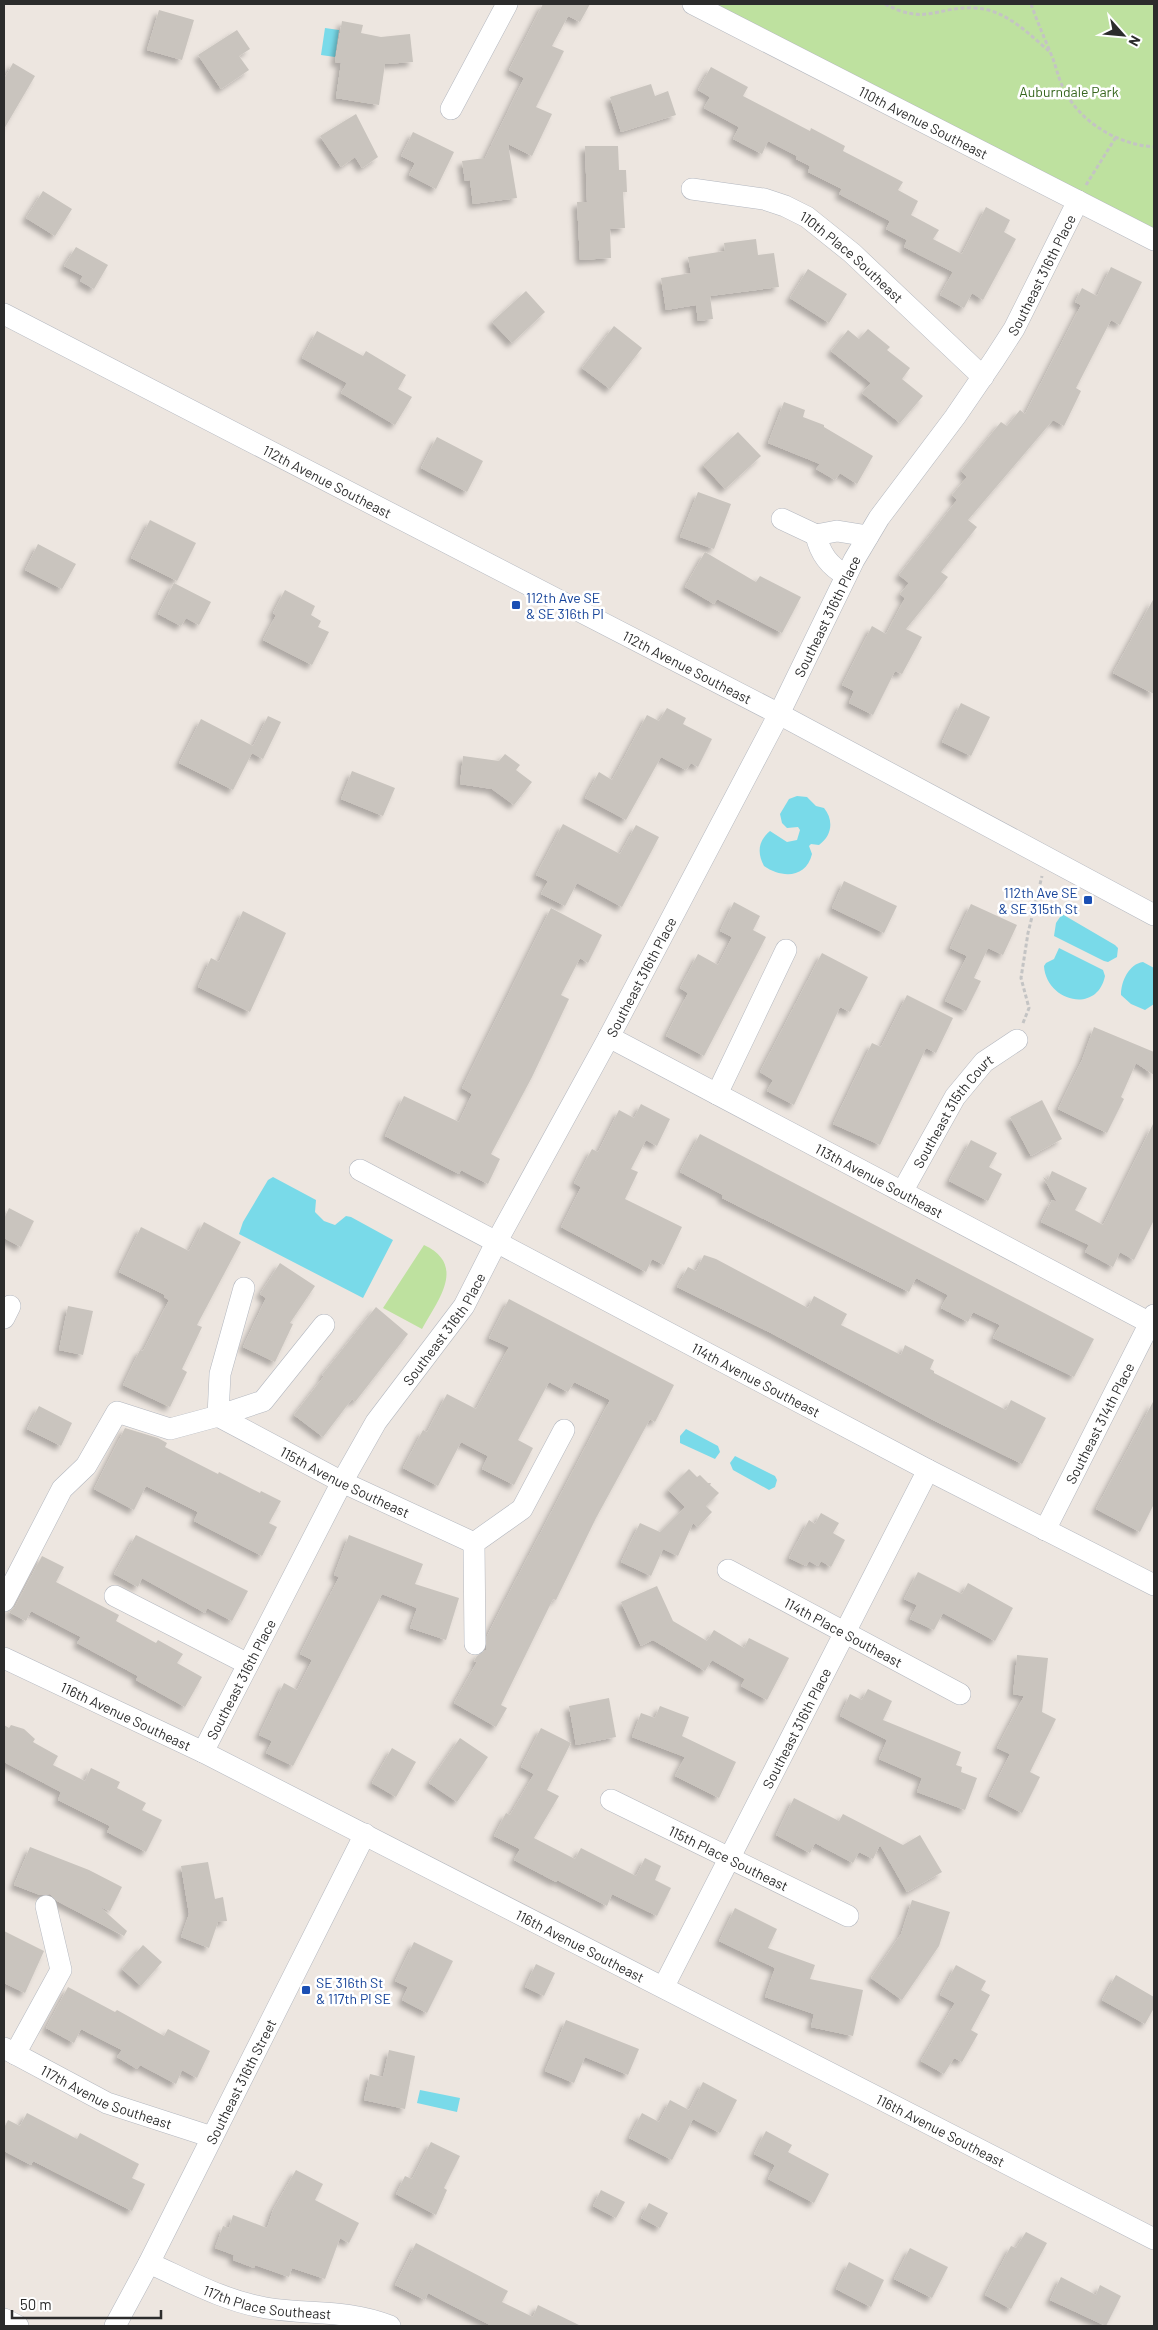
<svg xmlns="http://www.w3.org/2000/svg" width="1158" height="2330" font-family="Barlow,sans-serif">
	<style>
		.green { fill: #bee19f }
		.water { fill: #79dae9 }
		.building { fill: #c9c4be; filter: url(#shadow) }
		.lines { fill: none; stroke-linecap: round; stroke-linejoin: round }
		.minor-casing { stroke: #b3b7bf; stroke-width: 22 }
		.path { stroke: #c4c4c4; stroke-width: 3; stroke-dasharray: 4 2.5; stroke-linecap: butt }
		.minor { stroke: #fff; stroke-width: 21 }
		.transit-dot { fill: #1a4fb4; stroke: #fff; stroke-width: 2 }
		.labels { text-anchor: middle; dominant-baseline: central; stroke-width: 5; stroke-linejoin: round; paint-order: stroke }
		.park-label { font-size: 14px; fill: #37671f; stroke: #fff }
		.street-label { font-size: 14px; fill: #2c2c2c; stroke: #fff }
		.transit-label { font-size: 14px; fill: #164399; stroke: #fff; text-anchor: start }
	</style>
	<defs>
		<filter id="shadow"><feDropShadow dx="-4.5" dy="4.5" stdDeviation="2.5" flood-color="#0004"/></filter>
	</defs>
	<rect width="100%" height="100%" fill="#ede6e0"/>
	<path class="green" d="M712 4H1154V231Z
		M424 1245C467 1265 438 1300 422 1329L383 1308Z"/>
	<path class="water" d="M325 28 339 30 335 57 321 55Z
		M797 796 807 797 816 806 824 808C834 820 832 836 819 845L811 844 809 846 812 854C806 879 781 878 764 866 757 853 758 841 770 831L787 842 797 840 800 830 798 827 787 828 782 823 780 814 789 799Z
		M1062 914 1115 945 1118 948 1117 957 1108 962 1104 961 1054 936 1056 923Z
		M1059 948 1103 970 1105 976C1097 1015 1046 1001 1044 966L1046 963 1054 959Z
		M1143 962 1154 968V1004L1145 1010 1131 1004 1121 995C1121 981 1129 964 1143 962Z
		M273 1177 316 1200 315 1212 324 1221 335 1225 346 1216 351 1217 393 1240 363 1298 239 1234 243 1222 268 1180Z
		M686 1429 718 1446 720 1452 715 1459 680 1443V1436Z
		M735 1456 775 1476 777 1480 775 1487 769 1490 733 1470 730 1463Z
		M420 2090 460 2098 457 2112 417 2103Z"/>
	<path class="building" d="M543 4H590L580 22 568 16 552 46 564 51 536 107 552 114 532 156 508 144 517 198 473 204 470 180 465 181 462 161 485 158 524 78 509 70Z
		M159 10 194 20 182 60 147 50Z
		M342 21 363 25 361 33 381 37 410 34 413 62 385 64 379 105 336 98 341 63 335 62Z
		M237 30 250 49 239 56 249 70 221 89 198 55Z
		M13 63 35 76 4 129V79Z
		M711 67 748 87 743 96 810 131 811 128 845 146 843 151 903 182 898 190 918 201 911 215 939 230 933 239 962 254 986 207 1010 220 1004 232 1016 239 983 300 972 293 964 308 940 295 953 272 904 247 907 240 886 229 890 221 839 194 842 189 808 172 810 166 796 159 797 156 768 141 762 154 733 139 739 127 704 108 710 97 698 90Z
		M651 84 655 96 668 91 676 115 621 132 610 97Z
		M356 114 378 157 362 168 355 157 341 167 320 136Z
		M413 132 454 152 436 189 409 175 415 163 401 156Z
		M585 146H618L619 170H626L627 192H623L625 228 610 229 611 258 580 260 577 202H587Z
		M43 191 72 209 55 236 26 218Z
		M756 239 758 255 774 253 779 287 710 296 713 319 698 321 696 305 666 310 661 278 691 273 688 257 725 251 724 243Z
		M76 247 108 265 94 289 80 281 83 276 64 266Z
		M1111 267 1142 282 1120 325 1111 320 1076 388 1081 391 1064 426 1053 420 968 520 977 527 941 572 948 577 906 629 922 637 902 674 895 671 873 715 849 703 854 691 842 685 872 626 886 634 905 598 900 594 909 583 899 575 957 500 952 495 967 477 961 471 1001 422 1007 426 1020 410 1025 414 1081 305 1075 302 1082 288 1097 296Z
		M808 269 847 294 829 323 790 298Z
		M526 291 545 312 512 343 492 322Z
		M614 326 642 348 610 389 582 368Z
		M868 329 890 347 887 350 910 368 902 379 923 396 900 423 862 393 871 383 831 351 848 330 859 339Z
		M317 331 363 356 366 351 406 375 398 389 412 397 395 425 341 393 347 383 302 358Z
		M784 402 805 410 803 417 824 425V427L873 456 857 484 840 473 835 480 816 469 820 464 768 443Z
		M738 432 761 456 725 489 703 465Z
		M437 437 483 461 467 492 421 468Z
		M698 492 731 504 714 549 680 537Z
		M150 520 196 543 177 581 131 558Z
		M38 544 76 564 62 589 25 570Z
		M705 552 756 582 760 576 801 597 782 633 717 599 714 604 685 587Z
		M174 583 211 602 199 625 186 618 181 626 158 614Z
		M285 590 315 606 311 615 321 621 318 627 329 632 312 665 263 640 276 615 273 613Z
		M1154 598V694L1113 673Z
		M961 703 990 717 971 756 942 742Z
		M667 708 686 718 683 724 712 739 698 767 691 763 686 770 661 757 626 820 585 798 599 772 612 780 647 715 659 721Z
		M268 716 281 722 263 759 252 753 233 790 179 763 201 719 253 746Z
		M505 754 520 765 516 770 532 782 514 805 492 789 460 784 463 756 499 761Z
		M352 771 395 788 383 816 341 799Z
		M563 824 620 854 636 825 659 837 622 907 577 883 565 906 541 894 548 881 536 875Z
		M844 881 897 906 884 933 832 908Z
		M734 902 760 916 753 930 766 937 704 1056 666 1036 688 993 680 988 698 954 718 965 732 937 720 931Z
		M971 904 1017 925 1003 955 988 948 974 978 981 981 966 1011 945 1001 967 956 950 948Z
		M551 908 602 935 588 963 580 958 561 995 569 999 532 1077 491 1154 500 1159 488 1184 461 1170 459 1174 385 1136 404 1096 459 1122 472 1094 462 1088Z
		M243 911 286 933 250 1012 198 987 211 958 219 962Z
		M822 953 868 977 850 1012 840 1007 794 1105 767 1091 773 1080 760 1072Z
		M907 995 953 1018 936 1053 926 1048 880 1145 833 1124 872 1043 881 1047Z
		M1094 1027 1154 1052V1075L1136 1063 1121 1097 1124 1099 1107 1133 1058 1109 1082 1060Z
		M1042 1100 1062 1139 1031 1156 1010 1117Z
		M641 1104 670 1119 657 1146 646 1140 631 1169 638 1172 625 1199 682 1227 664 1265 652 1259 646 1272 561 1227 581 1187 574 1183 592 1149 598 1152 619 1110 634 1118Z
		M1154 1122V1220L1134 1260 1120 1252 1113 1267 1085 1252 1089 1245 1041 1222 1052 1200 1057 1202 1043 1177 1048 1180 1052 1171 1087 1188 1075 1210 1103 1225Z
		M700 1134 1094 1339 1074 1377 993 1338 1000 1325 973 1312 968 1322 941 1308 948 1295 916 1278 909 1292 722 1198 723 1195 680 1172Z
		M971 1140 997 1153 989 1167 1002 1174 988 1201 949 1181Z
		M9 1208 34 1221 21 1247 4 1238V1219Z
		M204 1222 241 1242 197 1325 202 1327 182 1369 187 1372 170 1407 123 1385 140 1350 143 1351 169 1300 164 1297 165 1295 119 1272 141 1227 189 1251Z
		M704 1255 716 1259 808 1308 814 1296 847 1314 841 1325 901 1355 905 1345 934 1360 930 1369 934 1371V1373L1006 1410 1011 1400 1046 1418 1022 1464 935 1421 771 1333 677 1287 688 1267 696 1271Z
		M280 1263 315 1286 290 1323 293 1324 275 1362 243 1347 266 1298 260 1294Z
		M509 1299 674 1385 655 1422 650 1419 596 1518 556 1600 553 1599 501 1705 507 1708 496 1727 454 1703 477 1662 474 1661 477 1656 486 1650 487 1636 496 1618 610 1400 574 1382 568 1392 549 1382 518 1440 533 1448 514 1485 482 1469 488 1456 461 1442 438 1486 403 1468 423 1430 427 1432 447 1394 476 1409 509 1347 489 1338Z
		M68 1306 93 1311 83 1355 59 1350Z
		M376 1307 408 1334 355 1402 352 1399 323 1437 294 1415 324 1376 322 1375Z
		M1154 1400V1504L1140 1532 1096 1509Z
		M39 1406 72 1423 61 1446 27 1429Z
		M125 1428 158 1438 167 1443 165 1447 218 1474 219 1472 260 1493 261 1491 281 1501 269 1523 277 1527 262 1556 194 1521 198 1512 146 1486 134 1510 94 1489Z
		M689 1469 697 1477 700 1475 708 1483H711L710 1485 719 1493 706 1506 712 1512 698 1527 693 1523 678 1556 663 1549 651 1576 621 1562 640 1523 660 1532 685 1507 668 1490Z
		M821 1513 839 1523 833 1533 845 1540 831 1567 821 1561 818 1566 809 1561 806 1566 789 1558 809 1520 815 1524Z
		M136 1535 248 1591 232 1621 207 1608 205 1613 142 1578 138 1587 114 1574Z
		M349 1535 423 1564 415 1584 459 1598 446 1640 410 1628 417 1608 382 1594 293 1766 266 1753 272 1741 259 1735 284 1683 297 1690 312 1660 300 1654 339 1577 334 1575Z
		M42 1556 64 1567 56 1582 119 1615 116 1621 156 1643 158 1640 183 1654 177 1663 202 1677 185 1707 136 1680 138 1676 77 1643 81 1637 31 1611 26 1621 9 1612 15 1607Z
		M918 1572 962 1594 968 1583 1013 1608 995 1641 943 1613 934 1630 910 1619 917 1605 904 1599Z
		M657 1586 673 1621 707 1641 714 1630 744 1648 749 1638 789 1658 767 1700 741 1686 745 1679 712 1660 705 1671 653 1640 641 1646 621 1602Z
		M1017 1655 1048 1658 1042 1712 1056 1719 1030 1772 1040 1777 1022 1813 989 1796 1010 1754 997 1748 1024 1696 1013 1694Z
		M868 1689 892 1701 883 1720 961 1752 956 1765 962 1767 961 1772 977 1778 965 1810 917 1792 922 1778 879 1759 887 1740 840 1716 850 1694 862 1700Z
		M609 1698 616 1737 576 1745 569 1706Z
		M660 1706 689 1717 682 1736 736 1762 719 1798 675 1776 685 1757 632 1737 641 1713 655 1718Z
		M4 1725 9 1728 11 1725 24 1729 35 1739 33 1742 58 1756 53 1765 85 1781 91 1768 120 1782 117 1788 146 1803 142 1810 162 1820 146 1852 107 1832 110 1826 58 1800 61 1792 4 1762Z
		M541 1728 571 1743 547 1790 559 1796 534 1838 575 1859 581 1848 636 1876 645 1858 661 1866 655 1880 671 1888 657 1916 612 1894 607 1906 557 1880 556 1882 514 1860 520 1849 494 1836 506 1813 510 1815 534 1774 521 1767Z
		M460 1738 488 1757 457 1802 429 1783Z
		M392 1748 416 1762 396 1797 372 1783Z
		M794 1798 839 1821 843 1814 903 1845 920 1835 942 1872 907 1892 880 1845 873 1859 859 1852 853 1863 815 1843 810 1853 776 1835Z
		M30 1847 89 1870 122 1887 110 1911 100 1907 127 1931 124 1936 57 1901 50 1894 40 1895 14 1885Z
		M208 1862 215 1899 223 1897 227 1921 218 1922 209 1948 181 1937 189 1914 181 1866Z
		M912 1900 950 1912 939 1946 902 2000 871 1978 901 1934Z
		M735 1908 777 1929 768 1948 815 1965 810 1979 863 1990 853 2036 811 2027 814 2014 765 1997 775 1968 719 1941Z
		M4 1931 44 1951 25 1993 4 1983Z
		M414 1942 453 1961 427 2013 402 2000 408 1987 395 1981Z
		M143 1945 162 1962 141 1986 122 1969Z
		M536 1964 555 1973 544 1996 525 1987Z
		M956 1965 986 1981 981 1990 990 1995 971 2030 978 2034 962 2062 954 2058 944 2074 921 2061 955 2003 940 1995Z
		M1116 1975 1154 1997V2008L1145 2024 1102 2000Z
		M68 1987 115 2012 117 2010 164 2036 168 2029 210 2051 197 2078 182 2070 176 2084 140 2065 137 2069 117 2057 122 2050 81 2029 74 2043 46 2028Z
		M566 2020 639 2049 628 2075 585 2057 574 2083 545 2071Z
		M389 2050 415 2056 405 2109 364 2100 370 2074 383 2077Z
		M703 2082 737 2100 720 2133 693 2119 672 2160 629 2138 642 2113 659 2122 670 2100 689 2110Z
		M27 2113 77 2139 80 2133 139 2164 132 2178 145 2184 132 2211 33 2161 31 2165 4 2151V2128L8 2120 20 2126Z
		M766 2131 792 2145 788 2152 829 2174 814 2203 768 2179 775 2165 754 2154Z
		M431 2142 460 2156 444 2188 447 2190 436 2215 396 2194 405 2176 412 2179Z
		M296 2170 323 2184 315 2200 359 2223 349 2243 340 2238 325 2279 292 2268 289 2277 255 2265 254 2268 233 2260 234 2255 215 2248 223 2226 229 2228 233 2215 267 2228 273 2210Z
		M601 2190 625 2202 616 2218 593 2206Z
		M649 2203 668 2213 660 2228 641 2218Z
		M1026 2232 1047 2243 1011 2309 985 2295 1011 2246 1016 2248Z
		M416 2243 508 2291 502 2302 533 2317 538 2305 581 2326H492L428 2293 425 2300 395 2285Z
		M910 2248 948 2267 932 2298 894 2279Z
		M849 2262 884 2280 871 2307 836 2289Z
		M1061 2277 1096 2295 1100 2285 1121 2296 1106 2326 1050 2300Z"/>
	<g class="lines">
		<g class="minor-casing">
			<g id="minor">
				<path id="s1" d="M693 4 1154 240"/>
				<path d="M451 109 507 4"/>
				<path id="s2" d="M692 189 764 199 785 206 807 217 852 253 983 377"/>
				<path id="s3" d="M4 314 779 714 1154 915"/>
				<path d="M782 519 816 535"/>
				<path d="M846 575C829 566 820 554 816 535L837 531 868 536"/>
				<path id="s4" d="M609 1037 1150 1323"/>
				<path d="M717 1094 786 950"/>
				<path id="s5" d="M360 1170 928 1470 1154 1585"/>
				<path id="s6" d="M902 1192 955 1097 984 1062 1017 1040"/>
				<path d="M244 1288 220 1374 218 1416 263 1401 324 1325"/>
				<path d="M4 1318 10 1306"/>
				<path id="s7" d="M1045 1530 1154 1315"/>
				<path id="s8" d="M728 1570 960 1694"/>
				<path d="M115 1596 248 1664"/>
				<path id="s9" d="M4 1601 62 1489 86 1466 117 1412 170 1429 218 1416 342 1482 474 1543"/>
				<path d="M475 1644 474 1543 522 1509 564 1430"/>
				<path id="s10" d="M4 1658 203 1752 1154 2239"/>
				<path id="s11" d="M203 1752 342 1482 376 1422 464 1306 497 1241 609 1037 779 714 854 560 879 518 955 417 994 360 1014 329 1078 201"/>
				<path id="s12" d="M611 1800 848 1916"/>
				<path id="s13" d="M664 1986 928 1470"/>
				<path id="s14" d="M4 2048 107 2103 212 2137"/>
				<path d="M15 2054 61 1970 46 1906"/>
				<path id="s15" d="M149 2263C187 2280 224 2301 266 2308 310 2315 347 2309 390 2326"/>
				<path d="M4 2319 18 2326"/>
				<path id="s16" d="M115 2326 149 2263 365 1834"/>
			</g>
		</g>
		<path class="path" d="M885 4C926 26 936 6 975 8 1005 9 1029 34 1050 52
			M1031 4C1037 21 1044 37 1051 54 1055 63 1057 73 1061 83 1076 120 1115 144 1154 147
			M1086 185 1116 137
			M1023 1023 1029 1008 1021 978 1028 933 1042 876"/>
		<use href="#minor" class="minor"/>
	</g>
	<g class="transit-dot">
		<rect x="511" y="600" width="10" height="10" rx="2.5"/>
		<rect x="1083" y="895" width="10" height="10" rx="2.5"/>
		<rect x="301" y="1985" width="10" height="10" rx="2.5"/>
	</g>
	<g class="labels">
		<g class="park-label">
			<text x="1069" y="91">Auburndale Park</text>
		</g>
		<g class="street-label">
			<text stroke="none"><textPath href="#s1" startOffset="259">110th Avenue Southeast</textPath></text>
			<text stroke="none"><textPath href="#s2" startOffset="179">110th Place Southeast</textPath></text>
			<text stroke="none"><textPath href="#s11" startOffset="1702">Southeast 316th Place</textPath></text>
			<text stroke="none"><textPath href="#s3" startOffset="364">112th Avenue Southeast</textPath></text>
			<text stroke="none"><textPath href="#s11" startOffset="1298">Southeast 316th Place</textPath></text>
			<text stroke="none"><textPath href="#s3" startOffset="769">112th Avenue Southeast</textPath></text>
			<text stroke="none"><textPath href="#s11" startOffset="892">Southeast 316th Place</textPath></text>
			<text stroke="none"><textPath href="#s6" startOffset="96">Southeast 315th Court</textPath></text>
			<text stroke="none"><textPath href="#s4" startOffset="306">113th Avenue Southeast</textPath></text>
			<text stroke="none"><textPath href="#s11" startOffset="488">Southeast 316th Place</textPath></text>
			<text stroke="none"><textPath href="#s5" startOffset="448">114th Avenue Southeast</textPath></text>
			<text stroke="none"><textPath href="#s7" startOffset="120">Southeast 314th Place</textPath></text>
			<text stroke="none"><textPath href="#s9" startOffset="470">115th Avenue Southeast</textPath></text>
			<text stroke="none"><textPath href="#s8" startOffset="131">114th Place Southeast</textPath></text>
			<text stroke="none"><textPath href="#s11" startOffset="82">Southeast 316th Place</textPath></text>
			<text stroke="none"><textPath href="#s10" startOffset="135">116th Avenue Southeast</textPath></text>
			<text stroke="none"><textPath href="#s13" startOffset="290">Southeast 316th Place</textPath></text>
			<text stroke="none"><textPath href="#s12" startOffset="131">115th Place Southeast</textPath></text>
			<text stroke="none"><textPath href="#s10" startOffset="644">116th Avenue Southeast</textPath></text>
			<text stroke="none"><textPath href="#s16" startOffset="275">Southeast 316th Street</textPath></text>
			<text stroke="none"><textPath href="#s14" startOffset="114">117th Avenue Southeast</textPath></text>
			<text stroke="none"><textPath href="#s10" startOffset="1049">116th Avenue Southeast</textPath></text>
			<text stroke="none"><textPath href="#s15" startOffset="126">117th Place Southeast</textPath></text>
		</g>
		<g class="transit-label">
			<text x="526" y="597">112th Ave SE<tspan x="526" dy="16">&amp; SE 316th Pl</tspan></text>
			<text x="1078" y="892" text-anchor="end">112th Ave SE<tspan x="1078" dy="16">&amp; SE 315th St</tspan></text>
			<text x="316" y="1982">SE 316th St<tspan x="316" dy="16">&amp; 117th Pl SE</tspan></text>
		</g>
	</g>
	<rect width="1158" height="2330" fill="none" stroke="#2c2c2c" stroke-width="10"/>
	<g transform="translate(1123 35) rotate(117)" stroke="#ffffff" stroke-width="4" paint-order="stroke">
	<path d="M0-4L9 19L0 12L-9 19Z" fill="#2c2c2c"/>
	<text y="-8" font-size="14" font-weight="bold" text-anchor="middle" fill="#2c2c2c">N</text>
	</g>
	<path d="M12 2310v8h149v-8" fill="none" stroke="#2c2c2c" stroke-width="2.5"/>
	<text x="20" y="2310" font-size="15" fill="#2c2c2c" stroke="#ffffff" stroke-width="4" paint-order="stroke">50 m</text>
</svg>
